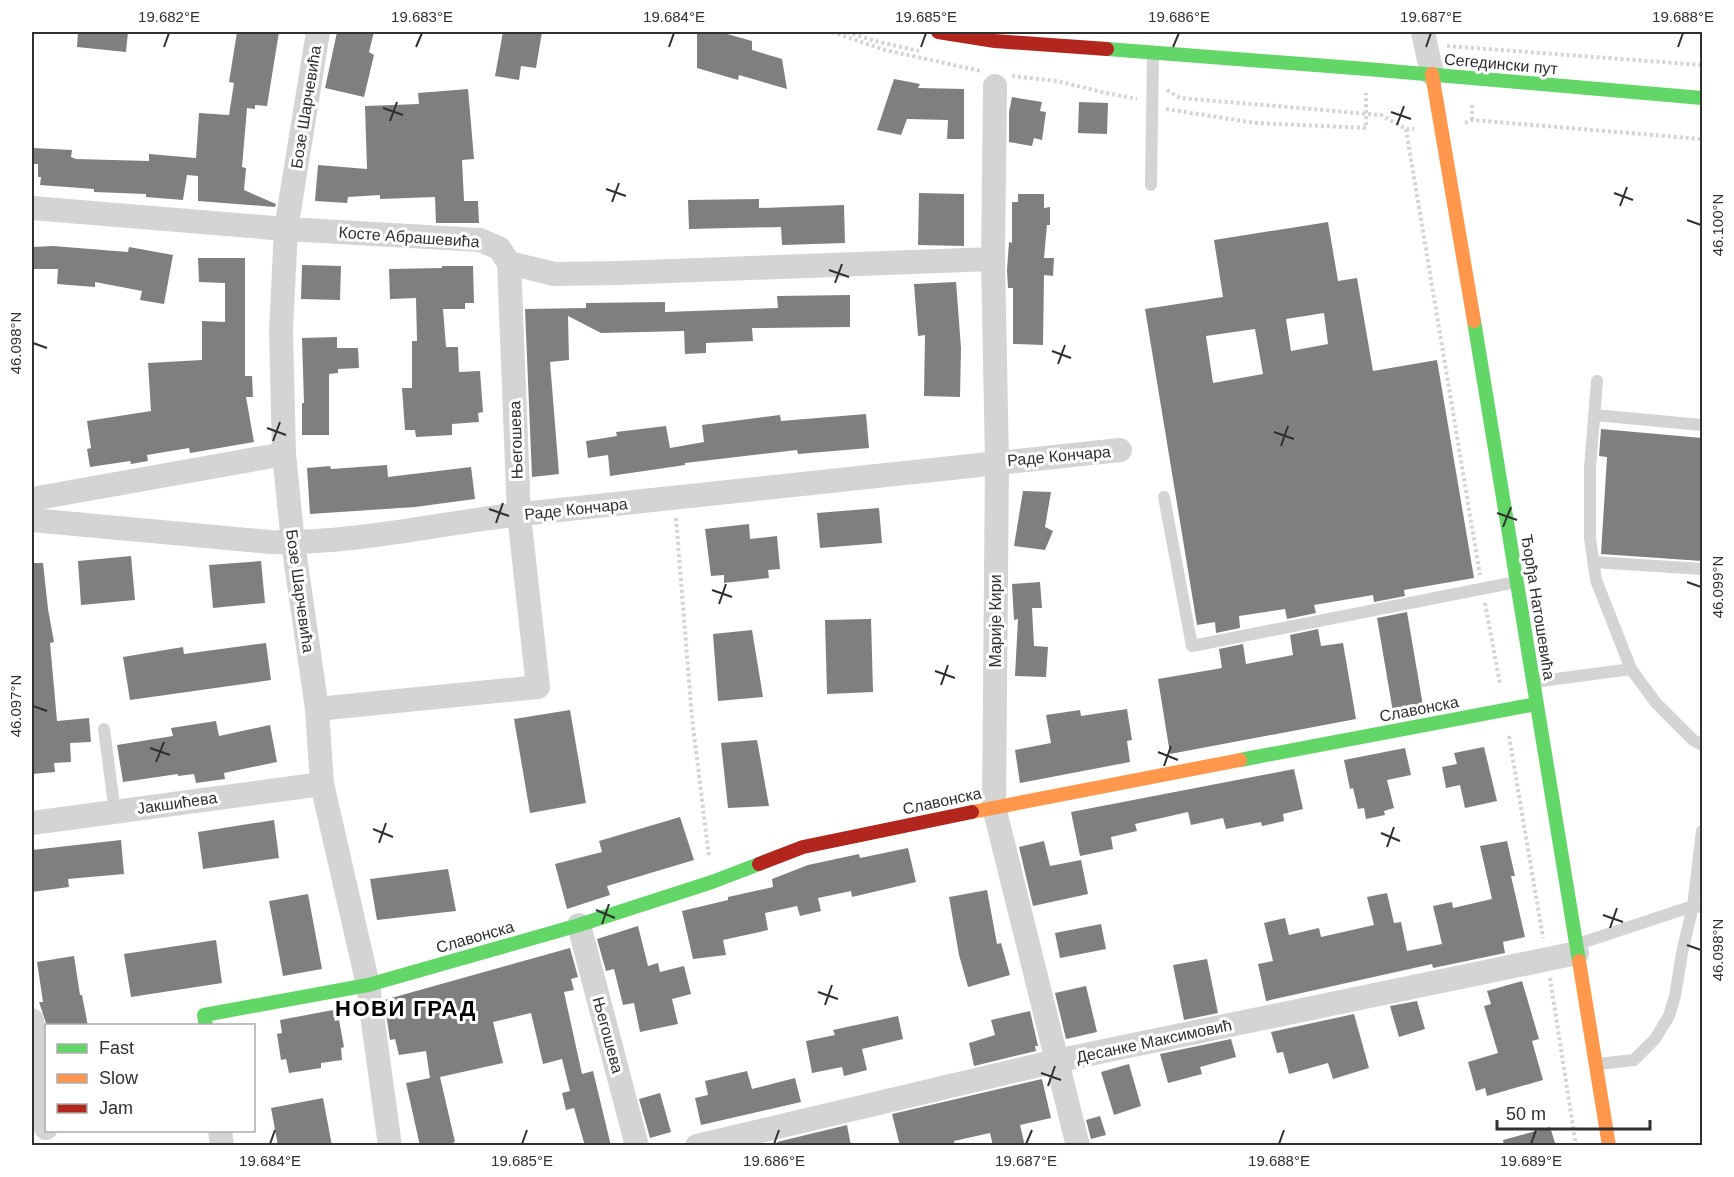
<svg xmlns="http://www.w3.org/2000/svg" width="1734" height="1177" font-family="Arial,sans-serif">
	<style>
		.building { fill: #7f7f7f; fill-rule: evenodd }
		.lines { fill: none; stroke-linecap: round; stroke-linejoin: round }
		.path { stroke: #d4d4d4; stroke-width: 4; stroke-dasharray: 3 3; stroke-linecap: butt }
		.lane { stroke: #d4d4d4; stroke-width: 12 }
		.street { stroke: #d4d4d4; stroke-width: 24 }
		.fast { stroke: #63d668; stroke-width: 14 }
		.slow { stroke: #ff974d; stroke-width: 14 }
		.jam { stroke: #b3261e; stroke-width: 14 }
		.ticks { fill: none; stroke: #303030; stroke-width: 2 }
		.labels { text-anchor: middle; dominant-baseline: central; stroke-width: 6; stroke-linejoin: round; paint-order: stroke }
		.street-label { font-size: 16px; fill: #303030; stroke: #fff }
		.district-label { font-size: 22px; font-weight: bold; letter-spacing: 1.5px; fill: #000; stroke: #fff }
		.neatline { fill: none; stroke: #303030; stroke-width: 2 }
		.ticks-label { font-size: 15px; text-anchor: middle; fill: #303030 }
	</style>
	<rect width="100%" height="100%" fill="#fff"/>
	<path class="building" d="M78 32H128L126 52 77 47Z
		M237 32H279L267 106 255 105V109L247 108 242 167 246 168 244 190 276 204 275 207 198 201V176L187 175 183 200 146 197V194L94 192V189L40 185 41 177H38V164H32L33 148 72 150 71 157 76 159 149 161V154L196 158 199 113 229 115 234 83 229 82Z
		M337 32H374L369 52 374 55 364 97 325 88Z
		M503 32H542L536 68 521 66 519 80 495 76Z
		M697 32H720L752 41V50L782 59 787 89 739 75 738 80 697 68Z
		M894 79 920 84 918 88 964 89V139H947L948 120 907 119 901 135 877 130Z
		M468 89 474 159 462 160 464 201H478L479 223H436L435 197 380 199V195L348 197 347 203 315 201 318 165 367 169 365 106 419 104 418 93Z
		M1012 97 1042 102 1040 111 1046 112 1042 140 1034 138 1032 146 1009 142V112Z
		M1079 102 1108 103 1107 134 1078 133Z
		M919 193 964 194V246L918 245Z
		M1018 194H1044V208L1050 207V225H1047L1044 258H1054L1053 276 1044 275 1043 345 1013 344V288H1008L1007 270 1009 242 1012 243V202H1018Z
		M759 199V208L844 205 845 243 782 245 781 227 689 229 688 200Z
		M1328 222 1338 281 1357 278 1373 371 1437 360 1474 578 1404 590 1405 596 1374 602 1373 595 1314 605 1316 613 1287 619 1285 609 1239 616 1240 628 1216 633 1215 622 1197 625 1145 309 1223 297 1214 240ZM1324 313 1328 344 1291 351 1286 319ZM1255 329 1263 374 1213 383 1206 336Z
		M53 246 128 252 129 247 173 255 164 304 140 300 142 291 95 282V287L57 284 58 269H32V247Z
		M198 258H245V376H252L253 397H246L254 442 190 453 189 448 147 455 148 461 131 464 130 461 90 467 87 449 91 448 87 421 151 411 148 363 202 360V321L225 322V283L199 282Z
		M302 265 341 266 340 300 301 299Z
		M442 266H473L474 303H465V309H443L446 347H458L459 372 480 371 483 412 478 413 479 422 452 424V435L416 437 415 430H405L402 388H412V341H417L416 298 390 299 389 269 442 268Z
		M956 282 961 348 960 397 924 396 925 335 918 336 914 284Z
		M850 295V327L752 328 753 341 706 343V353L685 354 684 331 601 333 568 316 569 360 550 362 559 474 532 477 525 309 586 308V303L665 302V312L778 308 777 296Z
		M337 337V348H358L359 368 338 369V373L329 374V435H302V403H304L302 338Z
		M866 414 869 448 798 454 797 450 685 463V465L610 476 608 455 588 458 586 441 617 436 616 432 666 426 670 448 704 442 702 425 780 415 781 421Z
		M1601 429 1702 438V561L1601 554 1607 457 1599 456Z
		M387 465 388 477 471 467 475 499 415 507 310 514 307 468 330 466 331 469Z
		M1023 491 1051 492 1045 527 1053 531 1045 550 1014 546Z
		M879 508 882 543 820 548 817 513Z
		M749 524 750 539 777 536 780 569 768 570 769 578 724 583V575L711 576 705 529Z
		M131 556 135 600 81 605 78 561Z
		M261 561 265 603 213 608 209 565Z
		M32 563H43L48 609 54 642 50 643 57 721 89 718 91 742 70 743 71 762 54 763 55 772 32 774Z
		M1040 582 1042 608H1032L1034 646 1048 647 1046 677 1015 676 1018 619 1014 620 1012 584Z
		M1407 612 1423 706 1393 712 1377 618Z
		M871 619 873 692 827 694 825 620Z
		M1318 629 1321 646 1343 643 1356 719 1170 754 1158 679 1222 668 1219 649 1243 644 1246 664 1293 655 1290 635Z
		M752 630 763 697 718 701 713 634Z
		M266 643 271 680 130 700 123 657 183 647 184 654Z
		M1127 709 1132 740 1127 741 1130 762 1020 783 1015 750 1051 743 1046 715 1080 710 1081 716Z
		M570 710 586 803 530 813 514 719Z
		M216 721 219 736 270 725 277 762 224 773 225 779 196 783 194 774 178 776V774L123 782 117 745 173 736 171 728Z
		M757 740 769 806 728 808 721 743Z
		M1484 747 1497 801 1465 808 1460 785 1446 788 1442 767 1457 764 1454 753Z
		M1405 748 1411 775 1387 780 1394 808 1384 811 1385 815 1366 819 1364 808 1358 809 1353 788 1350 789 1344 760Z
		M1294 769 1303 809 1283 814 1284 821 1262 826 1261 822 1226 829 1223 818 1191 825 1188 812 1135 824 1137 831 1111 837 1113 849 1080 856 1071 812Z
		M680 817 694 860 607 886 610 895 567 909 555 864 602 852 599 841Z
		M274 820 279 858 203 869 198 832Z
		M121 840 124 874 68 879 69 887 32 892V850Z
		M1044 841 1050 866 1081 860 1088 894 1033 906 1019 847Z
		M1507 841 1515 876H1511L1525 937 1503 942 1505 953 1433 968 1432 964 1266 1001 1258 964 1273 961 1264 923 1285 918 1289 935 1319 928 1321 937 1374 925 1367 897 1387 893 1394 923 1401 922 1407 951 1442 944 1433 906 1452 902 1453 908 1492 899 1480 846Z
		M908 848 916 882 852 897 851 891 818 898 821 911 800 916 797 906 765 913 768 930 723 940 726 955 693 959 682 911 728 900V897L773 887 772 879 808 865 859 854 860 858Z
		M448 869 456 911 377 920 370 879Z
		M987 890 997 944 1001 943 1010 975 968 987 959 955 949 897Z
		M308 894 322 969 283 976 269 901Z
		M1101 924 1106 949 1060 958 1055 933Z
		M638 926 648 966 658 963 660 972 684 966 691 994 672 999 678 1024 640 1032 634 1003 623 1005 614 969 606 971 597 939Z
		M216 940 222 983 131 997 124 954Z
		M570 948 578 977 571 979 574 990 564 992 582 1074 593 1071 611 1146H585L574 1108 566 1110 562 1093 570 1091 562 1059 543 1064 531 1013 493 1022 503 1063 440 1077 455 1142 441 1146H420L406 1083 430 1078 426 1051 399 1055 395 1039 390 1040 384 1000Z
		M74 956 80 995H82L88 1026H47L39 1002H43L37 962Z
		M1207 959 1218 1013 1184 1020 1173 965Z
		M1522 981 1539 1039 1532 1041 1543 1080 1487 1096 1485 1088 1476 1091 1468 1062 1498 1053 1484 1006 1491 1004 1487 991Z
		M1086 986 1097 1032 1066 1039 1055 993Z
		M1417 1001 1425 1029 1399 1037 1390 1006Z
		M333 1010 335 1021 339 1020 344 1047 341 1048 342 1060 321 1063V1068L289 1073 286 1059 281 1060 277 1034 282 1033 280 1020Z
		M1030 1011 1038 1046H1035L1036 1051 974 1066 969 1043 995 1035 991 1020Z
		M1354 1014 1369 1068 1333 1079 1328 1063 1289 1074 1283 1052 1277 1053 1271 1032Z
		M898 1016 903 1039 862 1049 867 1070 844 1076 842 1067 812 1073 806 1041 835 1035 833 1030Z
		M1231 1039 1236 1057 1200 1067 1202 1074 1168 1083 1160 1054Z
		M1129 1064 1141 1106 1114 1115 1101 1072Z
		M747 1071 752 1089 795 1078 801 1102 701 1125 695 1098 708 1095 705 1081Z
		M1042 1079 1051 1118 1020 1125 1025 1146H993L990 1133 954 1141 955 1146H900L892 1114Z
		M660 1093 671 1132 650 1138 639 1099Z
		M323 1098 332 1146H278L271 1108Z
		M1100 1116 1106 1135 1091 1139 1086 1120Z
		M847 1125 851 1146H777V1142Z
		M1550 1127 1556 1146H1504L1503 1140Z"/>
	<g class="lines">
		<path class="path" d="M832 32 885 50 981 71
			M847 32 875 41 919 51
			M1447 46 1702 65
			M1012 76 1057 81 1106 93 1137 99
			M1167 90 1180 98 1381 115 1406 129H1414
			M1166 109 1256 123 1366 128V93
			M1472 120V102
			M1465 123 1472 120 1702 139
			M1406 129 1480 575
			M676 518 692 718 709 857
			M1485 603 1500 684
			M1509 736 1543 938
			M1550 978 1576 1146"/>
		<path class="lane" d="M1151 185 1153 53
			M1597 381 1590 468V538L1596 580 1631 669 1656 703 1693 740 1702 745
			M1594 415 1702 425
			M1164 497 1192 646 1516 582
			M1594 562 1702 569
			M1534 682 1631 669
			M104 729 115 812
			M1578 944 1693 906 1702 907
			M1598 1064 1634 1060 1655 1039 1669 1016 1675 996 1682 953 1693 906 1702 831"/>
		<path class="street" d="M318 32 286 229 281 330 284 454 293 543 317 709 322 784 368 985 390 1146
			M1423 32 1432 74
			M995 86 993 259 997 462 994 807 1078 1146
			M32 208 286 229 480 240 499 248 509 263 554 274 618 273 993 259
			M32 499 284 454
			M32 520 270 542C355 544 438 523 522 514 721 494 921 470 1120 450
			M317 709 538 687 519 515 509 263
			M32 823 322 784
			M579 925 637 1146
			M32 1020 46 1128
			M220 1130 222 1146
			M697 1146 1056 1061 1577 953"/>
		<path class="fast" d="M1107 49 1367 69 1702 98
			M1474 321 1579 961
			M1240 760 1536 704
			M206 1026 204 1015 368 985 579 925 712 882 759 864"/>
		<path class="slow" d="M1432 74 1474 321
			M972 812 1240 760
			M1579 961 1609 1146"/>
		<path class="jam" d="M938 32 995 41 1107 49
			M759 864 803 847 972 812"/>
	</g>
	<path class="ticks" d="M164 47 169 33M416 47 422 33M669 47 674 33M921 47 926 33M1173 47 1179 33M1426 47 1431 33M1678 47 1683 33M383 108 403 115M1391 112 1411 119M390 121 397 102M1397 125 1404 106M606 189 626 196M1614 193 1633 200M612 202 619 183M1620 206 1627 187M1687 220 1701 225M829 270 849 277M835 283 842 264M33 343 47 348M1052 351 1071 358M1058 364 1065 345M267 428 286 435M1274 432 1294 439M273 441 280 422M1281 446 1288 426M489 509 509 516M1497 513 1517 520M496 523 503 503M1503 527 1511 507M1687 582 1701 587M712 590 732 597M719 604 726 584M935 671 955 678M941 685 948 665M33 706 47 711M150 748 170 755M1158 752 1178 760M156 762 164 742M1164 766 1171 746M373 829 393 837M1381 833 1400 841M379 843 386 823M1387 847 1394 827M596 910 615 918M1603 915 1623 922M602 924 609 904M1610 928 1617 908M1687 945 1701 950M818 992 838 999M825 1005 832 985M1041 1073 1061 1080M1048 1086 1055 1066M270 1144 275 1130M522 1144 527 1130M774 1144 779 1130M1026 1144 1032 1130M1279 1144 1284 1130M1531 1144 1536 1130"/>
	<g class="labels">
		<g class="street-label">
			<text transform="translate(1501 64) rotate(5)">Сегедински пут</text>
			<text transform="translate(306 107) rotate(-81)">Бозе Шарчевића</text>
			<text transform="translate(409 237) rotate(4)">Косте Абрашевића</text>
			<text transform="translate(516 440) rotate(-92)">Његошева</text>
			<text transform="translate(1059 456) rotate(-5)">Раде Кончара</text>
			<text transform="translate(576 509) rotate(-6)">Раде Кончара</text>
			<text transform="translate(300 591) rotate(82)">Бозе Шарчевића</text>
			<text transform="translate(1538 607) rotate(81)">Ђорђа Натошевића</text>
			<text transform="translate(995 621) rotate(-90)">Марије Кири</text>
			<text transform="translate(1419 709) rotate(-11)">Славонска</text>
			<text transform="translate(942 801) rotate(-12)">Славонска</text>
			<text transform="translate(177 803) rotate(-8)">Јакшићева</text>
			<text transform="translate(475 937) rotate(-16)">Славонска</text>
			<text transform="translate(608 1035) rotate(75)">Његошева</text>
			<text transform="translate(1154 1041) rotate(-12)">Десанке Максимовић</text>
		</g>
		<g class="district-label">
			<text x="406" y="1008">НОВИ ГРАД</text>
		</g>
	</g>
	<rect width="1734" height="1177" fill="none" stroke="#ffffff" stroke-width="66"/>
	<rect x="45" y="1024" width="210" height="108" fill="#ffffff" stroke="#acacac" stroke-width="1.5"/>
	<rect x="57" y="1044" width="30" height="9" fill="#63d668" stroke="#acacac" stroke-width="1.5"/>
	<text x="99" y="1054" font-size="18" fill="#303030">Fast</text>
	<rect x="57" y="1074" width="30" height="9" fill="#ff974d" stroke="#acacac" stroke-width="1.5"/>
	<text x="99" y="1084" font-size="18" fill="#303030">Slow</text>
	<rect x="57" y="1104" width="30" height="9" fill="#b3261e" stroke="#acacac" stroke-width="1.5"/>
	<text x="99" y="1114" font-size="18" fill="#303030">Jam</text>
	<path d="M1497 1120v9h153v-9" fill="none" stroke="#303030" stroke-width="3"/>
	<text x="1506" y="1120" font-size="18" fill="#303030" stroke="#ffffff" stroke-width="4.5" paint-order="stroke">50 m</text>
	<rect x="33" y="33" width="1668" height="1111" class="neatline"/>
	<g class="ticks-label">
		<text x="169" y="22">19.682°E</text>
		<text x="422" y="22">19.683°E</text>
		<text x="674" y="22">19.684°E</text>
		<text x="926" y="22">19.685°E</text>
		<text x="1179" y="22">19.686°E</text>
		<text x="1431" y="22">19.687°E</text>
		<text x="1683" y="22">19.688°E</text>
		<text transform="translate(1718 225) rotate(-90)" y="5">46.100°N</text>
		<text transform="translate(16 343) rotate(-90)" y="5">46.098°N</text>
		<text transform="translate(1718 587) rotate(-90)" y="5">46.099°N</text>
		<text transform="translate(16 706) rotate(-90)" y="5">46.097°N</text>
		<text transform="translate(1718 950) rotate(-90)" y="5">46.098°N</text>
		<text x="270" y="1166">19.684°E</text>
		<text x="522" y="1166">19.685°E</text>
		<text x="774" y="1166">19.686°E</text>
		<text x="1026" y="1166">19.687°E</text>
		<text x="1279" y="1166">19.688°E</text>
		<text x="1531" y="1166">19.689°E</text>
	</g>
</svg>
